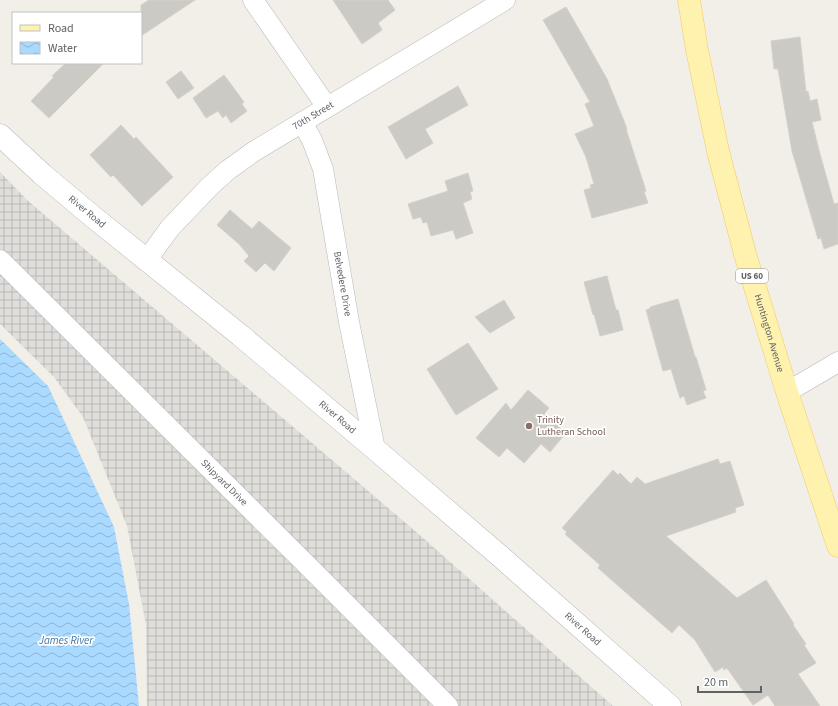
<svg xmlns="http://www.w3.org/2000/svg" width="838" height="706" font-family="'Source Sans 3',sans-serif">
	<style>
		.industrial { fill: url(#industrial-grid) }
		.water { fill: url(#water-waves) }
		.building { fill: #cccac5; stroke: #d6d1c6 }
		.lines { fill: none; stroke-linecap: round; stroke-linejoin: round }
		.street-casing { stroke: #b5b8bc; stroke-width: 21 }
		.secondary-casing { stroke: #b6babf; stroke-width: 23 }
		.primary-casing { stroke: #f2c960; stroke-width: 23 }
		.street { stroke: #fff; stroke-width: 20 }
		.secondary { stroke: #fff; stroke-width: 22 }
		.primary { stroke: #fff2af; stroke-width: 22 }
		.education-dot { fill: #8d6e63; stroke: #fff; stroke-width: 1.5 }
		.labels { text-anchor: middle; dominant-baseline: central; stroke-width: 3.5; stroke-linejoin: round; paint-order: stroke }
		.shield { fill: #fff; stroke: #8f9295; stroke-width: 1 }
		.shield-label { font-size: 9px; font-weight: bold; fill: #5f6368 }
		.street-label { font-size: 10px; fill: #5f6368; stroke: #fff }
		.education-label { font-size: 10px; fill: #785e54; stroke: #fff; text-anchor: start }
		.water-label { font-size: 11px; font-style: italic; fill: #4174aa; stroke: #fff }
	</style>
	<defs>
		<pattern id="industrial-grid" width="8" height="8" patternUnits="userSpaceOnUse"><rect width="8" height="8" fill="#e0deda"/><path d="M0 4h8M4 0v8" fill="none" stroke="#b9b8b5"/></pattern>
		<pattern id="water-waves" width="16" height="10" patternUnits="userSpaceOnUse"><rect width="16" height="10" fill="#aadaff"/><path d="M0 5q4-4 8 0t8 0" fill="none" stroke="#8eb4d2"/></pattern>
	</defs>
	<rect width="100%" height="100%" fill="#f1efe8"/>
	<path class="industrial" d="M0 172 27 200 414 530 613 706H147L146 625 127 526 83 417 54 377 0 324Z"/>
	<path class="water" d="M0 339 48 386 114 527 129 604 139 706H0Z"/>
	<path class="building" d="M149 0H195L141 36V5Z
		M333 0H388L395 10 378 23 382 30 362 44Z
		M566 7 581 33 607 79 624 121 627 129H626L646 191 644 192 648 203 592 218 584 190 591 188 590 185 594 184 586 157 575 134 594 126 585 104 590 102 549 30 543 20Z
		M800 37 806 92 808 91 810 101 817 99 821 120 812 122 820 154 834 204 838 203V244L824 249 821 238 818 239 792 151 778 69H774L771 41Z
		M66 63H104L49 118 31 101 54 77 52 76Z
		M181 71 194 88 178 99 166 82Z
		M224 75 244 102 242 104 247 111 231 123 226 115 223 118 218 111 206 118 193 98Z
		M458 86 468 105 425 129 433 143 406 159 388 127Z
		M121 125 134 139 136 137 173 177 142 206 113 175 111 177 90 155Z
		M468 173 473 191 470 192 472 199 463 203 473 233 456 239 453 230 431 236 427 222 423 223 421 217 413 219 408 204 448 191 445 181Z
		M230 210 252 229 259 221 291 248 274 271 265 263 256 272 244 261 249 256 239 244 217 225Z
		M607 276 616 310H618L623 330 600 336 594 314 593 315 584 282Z
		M678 299 695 357H696L706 390 703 391 706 398 687 405 684 396 680 398 671 369 663 371 646 310 651 308 650 307Z
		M504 300 515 318 490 333 475 317Z
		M468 343 498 389 456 415 427 369Z
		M528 390 549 408 544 414 566 433 550 452 541 444 524 463 507 448 499 457 476 438 506 403 511 410Z
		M718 459 720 464 730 461 744 505 735 508 736 512 666 536 737 598 766 580 794 624 793 625 806 644 804 645 816 663 798 674 820 706H775L768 695 753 705 727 668 724 670 723 667 715 672 695 640 679 625 672 633 598 568 600 565 565 534 567 532 562 528 613 470 618 475 620 473 631 484 637 477 645 484Z"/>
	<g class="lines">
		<g class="street-casing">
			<g id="street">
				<path d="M253 0 327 107"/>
				<path id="s1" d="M302 122 312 140 323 169 349 322 375 449"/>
				<path id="s2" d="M0 260 301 559 448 706"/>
				<path id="s3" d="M146 261 170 228 210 186 228 170 253 152 505 0"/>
				<path d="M787 392 838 362"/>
			</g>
		</g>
		<g class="secondary-casing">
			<g id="secondary">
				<path id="s4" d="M0 135 42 174 92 216 240 335 375 449 500 556 670 706"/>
			</g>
		</g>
		<g class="primary-casing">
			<g id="primary">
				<path id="s5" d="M689 0 697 50 718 151 745 254 787 392 838 546"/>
			</g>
		</g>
		<use href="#street" class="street"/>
		<use href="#secondary" class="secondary"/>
		<use href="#primary" class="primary"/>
	</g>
	<circle class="education-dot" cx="529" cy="426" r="4"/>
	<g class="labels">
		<rect class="shield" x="736" y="269" width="32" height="14" rx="3"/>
		<g class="shield-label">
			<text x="752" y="276">US 60</text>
		</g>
		<g class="street-label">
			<text stroke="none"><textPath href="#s3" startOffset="224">70th Street</textPath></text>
			<text stroke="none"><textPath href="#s4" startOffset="116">River Road</textPath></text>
			<text stroke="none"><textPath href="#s1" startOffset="168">Belvedere Drive</textPath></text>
			<text stroke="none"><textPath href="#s5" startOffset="343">Huntington Avenue</textPath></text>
			<text stroke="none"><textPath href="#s4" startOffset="440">River Road</textPath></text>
			<text stroke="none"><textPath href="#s2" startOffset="316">Shipyard Drive</textPath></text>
			<text stroke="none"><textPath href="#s4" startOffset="764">River Road</textPath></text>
		</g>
		<g class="education-label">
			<text x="537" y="420">Trinity<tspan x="537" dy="12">Lutheran School</tspan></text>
		</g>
		<g class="water-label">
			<text x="66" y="640">James River</text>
		</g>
	</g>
	<rect x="12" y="12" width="130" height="52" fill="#ffffff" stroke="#bfc1c3"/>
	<rect x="20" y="25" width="20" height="6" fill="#fff2af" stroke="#bfc1c3"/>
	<text x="48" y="32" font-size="12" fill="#5f6368">Road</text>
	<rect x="20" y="42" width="20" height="12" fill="url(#water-waves)" stroke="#bfc1c3"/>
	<text x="48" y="52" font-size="12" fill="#5f6368">Water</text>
	<path d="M698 686v6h63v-6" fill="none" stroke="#5f6368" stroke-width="2"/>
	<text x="704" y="686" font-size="12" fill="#5f6368" stroke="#ffffff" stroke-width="3" paint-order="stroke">20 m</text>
</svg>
